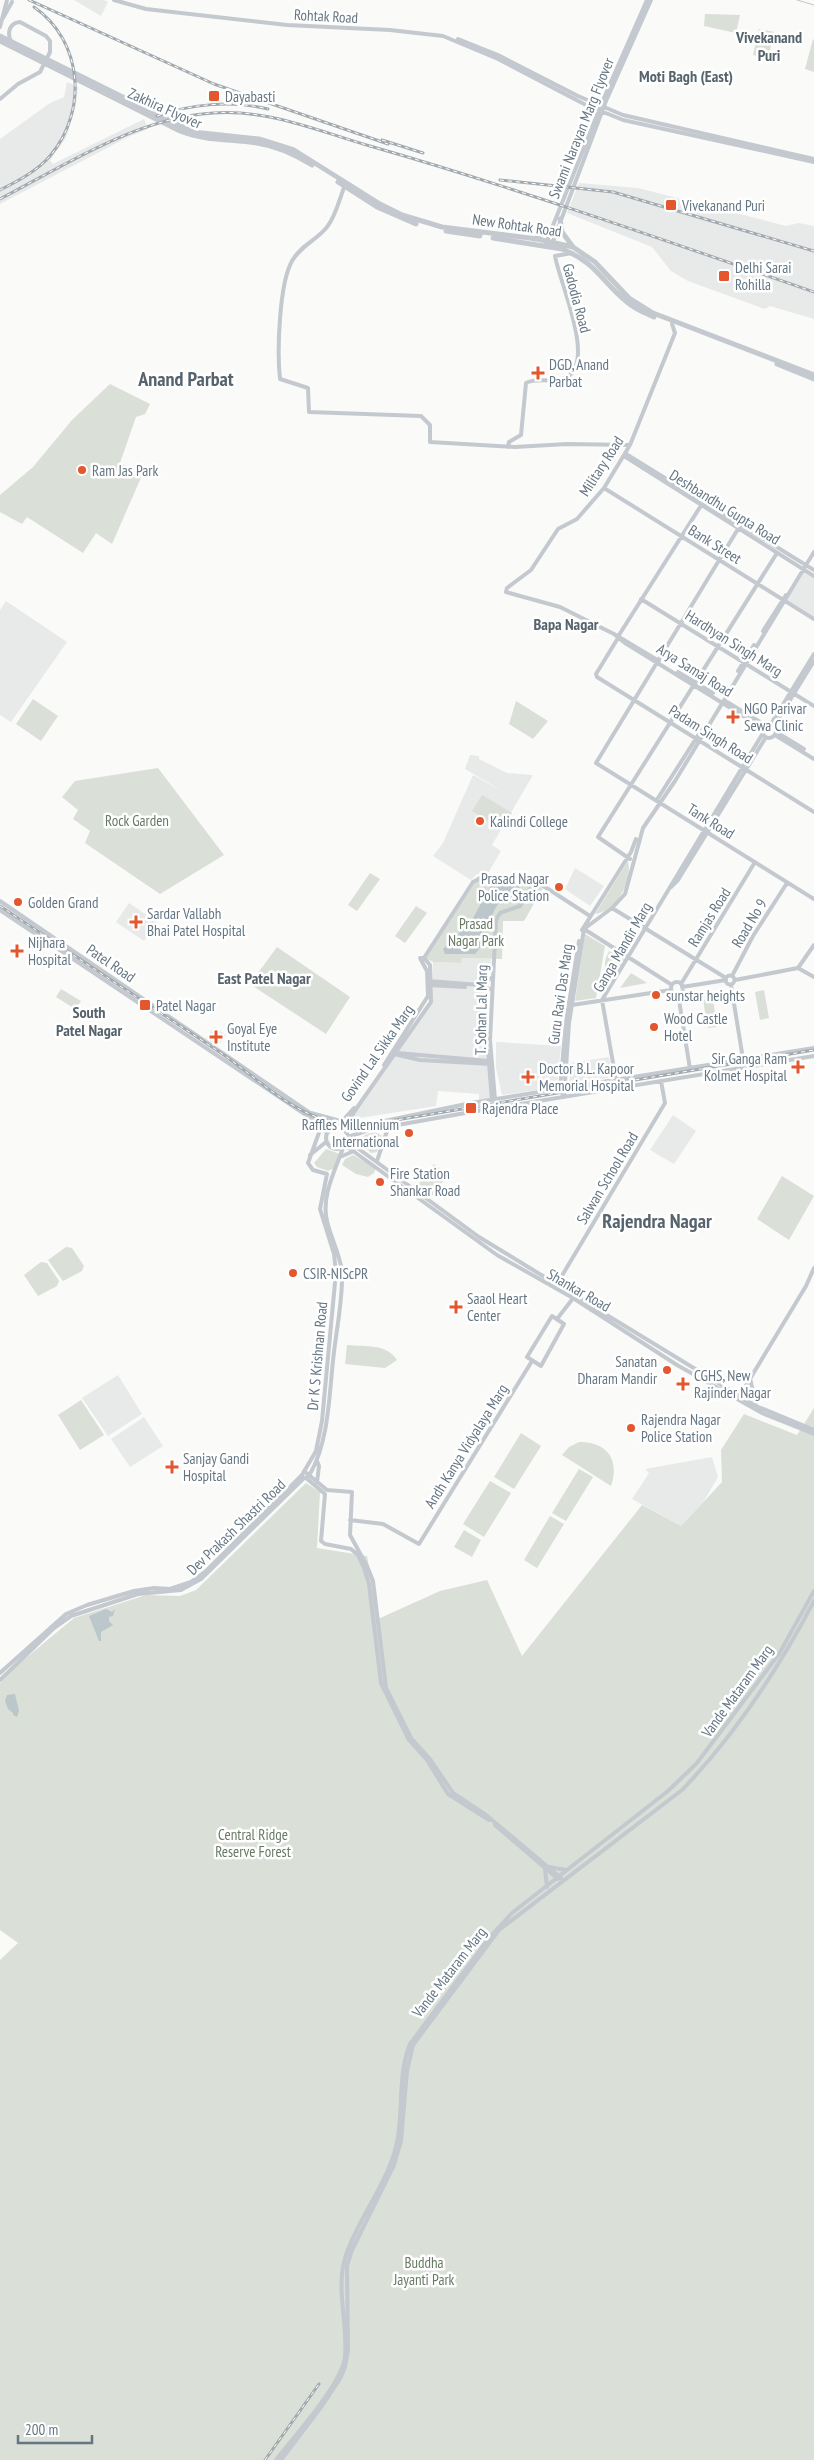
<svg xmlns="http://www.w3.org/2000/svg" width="814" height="2460" font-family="'PT Sans Narrow',sans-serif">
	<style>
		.built { fill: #e8e9e9 }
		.green { fill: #dadfd7 }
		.water { fill: #bbc7cb }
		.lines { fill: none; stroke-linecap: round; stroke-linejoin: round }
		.stream { stroke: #bbc7cb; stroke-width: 1 }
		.secondary { stroke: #c3c9ce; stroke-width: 4 }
		.primary { stroke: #c3c9ce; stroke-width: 5 }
		.rail-casing { stroke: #a2aab0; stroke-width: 3 }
		.rail { stroke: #fff; stroke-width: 1; stroke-dasharray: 4; stroke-linecap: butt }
		.poi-dot { fill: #e4572e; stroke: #fff; stroke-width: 2 }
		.labels { text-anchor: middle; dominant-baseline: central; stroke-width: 5; stroke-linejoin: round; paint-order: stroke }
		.street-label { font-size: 15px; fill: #657683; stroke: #fff }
		.poi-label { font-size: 15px; fill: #657683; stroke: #fff; text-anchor: start }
		.park-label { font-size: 15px; fill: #687a64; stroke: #fff }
		.neighbourhood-label { font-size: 16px; font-weight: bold; fill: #57646e; stroke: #fff }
		.district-label { font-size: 20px; font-weight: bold; fill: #57646e; stroke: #fff }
	</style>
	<rect width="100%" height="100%" fill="#fafaf8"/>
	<path class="built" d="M74 0H104L108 2 101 16Z
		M67 82 78 87 76 105 66 138 50 160 53 164 144 119 148 129 130 136 0 204V139L50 103 64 97Z
		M579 183 638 188 786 226 799 223 814 226V319L770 306 765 309 688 281 671 271 652 247 567 213Z
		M804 569 814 575V617L785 599Z
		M6 601 67 642 11 722 0 715V610Z
		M470 755 479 756V759L507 773 533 775 492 845 501 851 488 873 477 874 471 880 433 856 443 843 473 775 504 792 465 769Z
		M575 868 604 886 590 906 565 889Z
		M129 903 157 922 144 941 116 922Z
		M461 958 491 959 484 1042 494 1098 479 1100V1094L438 1091 436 1106 353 1119 351 1116 431 1001 433 962 461 963Z
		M214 1027 226 1035 218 1046 206 1039Z
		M496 1042 561 1046 557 1087 502 1095 496 1068Z
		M609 1057 612 1077 569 1084 571 1063Z
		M673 1115 696 1131 674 1164 650 1150Z
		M118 1375 142 1414 108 1436 82 1398Z
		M144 1417 163 1446 130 1467 111 1439Z
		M712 1457 718 1477 704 1501 681 1526 632 1499 649 1473 645 1469Z"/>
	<path class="green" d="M705 14 740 15 736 33 704 26Z
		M759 29 774 32 768 59 753 55Z
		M813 39 814 40V72L805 69Z
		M110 384 150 404 145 414 136 417 120 463 143 473 112 544 96 533 83 553 27 517 22 524 0 512V495L33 467 72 420Z
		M33 699 58 716 41 741 16 724Z
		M516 701 548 721 533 739 509 724Z
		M158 768 224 855 160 894 85 843 90 831 73 819 78 810 62 797 75 781Z
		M482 795 512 813 501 829 472 811Z
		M628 861C633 881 617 911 595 914Z
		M370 873 380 879 357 911 348 905Z
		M507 876 528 879 530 882 543 888 524 921H503L502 959 462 958 461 963 433 962 425 958 478 878Z
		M416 906 427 913 405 943 395 936Z
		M585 934 605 946 596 998 575 1001Z
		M277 947 350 997 326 1034 250 984Z
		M609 951 626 960 614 978C603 970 603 963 609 951Z
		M631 973 647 983 620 988Z
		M61 989 81 1001 75 1009 56 997Z
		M764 990 769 1018 760 1020 755 992Z
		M713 999 717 1027 708 1028 703 1000Z
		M375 1132 382 1136 377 1152 371 1153 359 1141 365 1135Z
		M326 1149 340 1154 335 1168 328 1171 317 1167 314 1163Z
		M353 1155 376 1168 374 1173 368 1177 356 1174 342 1165 345 1159Z
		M434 1164 448 1175 431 1197 417 1186Z
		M782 1176 814 1196 789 1240 757 1219Z
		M66 1247 72 1248 84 1266 82 1271 63 1281 48 1260Z
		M41 1262 47 1263 59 1281 57 1286 38 1296 24 1275Z
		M347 1345C366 1347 386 1343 397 1360L385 1368 345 1364Z
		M81 1400 104 1435 80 1450 58 1415Z
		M814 1408V2460H0V1960L18 1943 0 1930V1683L15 1667 74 1618 146 1595 180 1596 196 1590 306 1483 320 1492 317 1548 367 1556 378 1619 440 1591 487 1580 522 1656 642 1505 681 1526 722 1482 721 1450 744 1414 797 1435Z
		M521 1433 541 1446 514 1489 494 1477Z
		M579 1442C607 1442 620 1459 611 1486L562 1455 569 1447Z
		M579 1469 593 1477 566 1521 552 1513Z
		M490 1481 511 1493 484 1537 463 1524Z
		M550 1516 564 1524 537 1568 524 1560Z
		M464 1530 481 1540 472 1557 454 1547Z"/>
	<path class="water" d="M505 882 519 885 520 891 515 900 507 903 501 901C487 914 490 939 475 954H445L443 949 472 920 491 885Z
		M106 1609 112 1612 115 1609 113 1616 109 1617V1621L113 1625 101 1632V1641H99L89 1616Z
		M15 1694 19 1711 17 1717 13 1715V1713L8 1709 5 1701 7 1695Z"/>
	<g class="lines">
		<path class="stream" d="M797 0 814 5"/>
		<path class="secondary" d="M114 0 146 9 287 25 390 30 443 36 498 59 586 105 623 120 814 162
			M3 18 12 2
			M0 27 7 0
			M458 39 498 55 578 96 623 115 814 159
			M0 99 18 84 40 72 50 52V41L46 36 20 22C9 23 7 33 11 42
			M345 185C340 197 336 216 327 227 316 241 303 243 292 261 279 284 277 352 280 379L308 388 309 412 421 416 430 425V442L515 447 567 444 630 445
			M546 243 603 100 647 0
			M552 244 606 101 651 0
			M672 324 675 333 630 445 604 488 577 519 558 529 531 570 507 588 506 592 560 607 614 634 625 643 763 728
			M508 447 509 442 521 435 526 383C537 377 555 384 567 377 596 361 559 281 555 256L572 253
			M626 454 814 570
			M624 456 814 576
			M604 488 814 619
			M738 529 596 763 814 899
			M641 599 814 706
			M763 631 786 595
			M614 634 659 661
			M619 635 702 504
			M618 638 596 674 597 677 814 812
			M738 671 754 645
			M678 672 713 693
			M727 702 765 725
			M771 724 814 654
			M762 731a7 7 0 1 1 14 0a7 7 0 1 1-14 0Z
			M774 726 814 661
			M776 732 804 749
			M775 735 814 759
			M658 798 704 726
			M630 859 598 837 777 553
			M671 887 678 880 766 737
			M0 901 332 1128
			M612 908 726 978
			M0 910 312 1119 327 1133
			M584 929 672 985
			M582 930 631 852 636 839
			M422 961 473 882 482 877 528 876 590 916
			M798 968 814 945
			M725.5 980a4.5 4.5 0 1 1 9 0a4.5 4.5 0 1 1-9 0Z
			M732 976 753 936 787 883
			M735 980 798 968 814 977
			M428 981 480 985 491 978
			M671 988a6 6 0 1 1 12 0a6 6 0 1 1-12 0Z
			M681 984 755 862
			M429 985 465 987
			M731 985 743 1059
			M682 987 726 980
			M477 988 492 989
			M678 994 690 1069
			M572 1005 671 990
			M488 1051 492 1100
			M397 1053 489 1061
			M394 1054 420 1060 491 1064
			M384 1065 428 996 427 971 421 960
			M616 1080 602 1000 763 733
			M563 1095 560 1089 566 1022 579 941
			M564 1097 569 1023 584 929 612 908 625 894 643 828 675 781 814 552
			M495 1100 490 1040 496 920 500 913 520 906 535 881
			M311 1113 348 1123H375L471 1103 814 1048
			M326 1138a11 11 0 1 1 22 0a11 11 0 1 1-22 0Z
			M337 1127 354 1108
			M344 1129 356 1109 431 1002 430 965 424 958H420
			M348 1137 369 1130 471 1112 814 1056
			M348 1141 479 1237 756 1406 814 1430
			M346 1146 497 1255 573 1298 677 1365 762 1413 814 1434
			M310 1155 326 1142
			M340 1157 354 1151
			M377 1161 388 1128
			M557 1284 665 1103 661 1081
			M552 1316 564 1324 541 1366 527 1357Z
			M557 1319 574 1297
			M750 1378 756 1406
			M739 1397 806 1286 814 1268
			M317 1461 319 1466 317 1482
			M304 1471 327 1490 352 1492 350 1535 367 1566 373 1581 386 1688 411 1738 430 1759 453 1793 486 1815 561 1878
			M310 1474C330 1439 329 1391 334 1352 337 1326 343 1298 342 1272 340 1254 331 1239 327 1221 321 1196 335 1171 343 1148
			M306 1478 325 1494 321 1541 325 1544 351 1549 358 1555 364 1568 369 1584 381 1683 409 1740 427 1760 448 1794 489 1820
			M350 1520 383 1524 419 1544 532 1361
			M0 1673 66 1614 87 1605 134 1591 154 1588 170 1589 191 1582 205 1572 302 1475 316 1451 322 1421 336 1272 334 1254 320 1209 327 1174 313 1170 308 1163 321 1127
			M0 1680 54 1628 71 1616 138 1594 181 1590 201 1579 304 1478 308 1477
			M495 1825 558 1879
			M549 1867 566 1870
			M545 1869 547 1887
			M276 2460C293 2438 342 2384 345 2357 348 2323 335 2287 346 2255 360 2214 391 2180 398 2137 403 2106 398 2074 410 2044L489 1938 512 1913 668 1791 697 1763 779 1654 814 1591
			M281 2460 322 2406 340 2379 345 2367 348 2350 347 2266 352 2250 394 2165 401 2141 407 2071 413 2045 499 1930 682 1790C735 1735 779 1668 814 1601"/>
		<path class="primary" d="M0 36 193 132 259 139 294 150 380 204 402 215 442 227 537 239 573 247 595 262 629 298 653 313 814 375
			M0 41 180 131C205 141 231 139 257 143 277 146 296 155 312 165
			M338 182 377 207 416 224
			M560 219 562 232 573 247
			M446 231 480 236
			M493 238 562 249C596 262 602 282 627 302 635 309 645 313 654 317
			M534 239 552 229
			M777 364 814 379"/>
		<g class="rail-casing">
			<path id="rail" d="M29 0 214 84 388 144
				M157 116C191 104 232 100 268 109
				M382 140 423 153
				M500 180 613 192 814 251
				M0 190C18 181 37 171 50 156 88 111 83 41 34 7
				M0 199C63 166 131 122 202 114 261 106 315 130 370 146 520 189 667 241 814 292
				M0 906C73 955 147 1004 221 1053 253 1075 284 1106 322 1119 345 1126 366 1124 390 1121L814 1050
				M265 2460 319 2384"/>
		</g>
		<use href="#rail" class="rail"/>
	</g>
	<g class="poi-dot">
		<rect x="208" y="90" width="12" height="12" rx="2.5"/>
		<rect x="665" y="199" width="12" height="12" rx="2.5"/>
		<rect x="718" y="270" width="12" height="12" rx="2.5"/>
		<path d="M535.5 365.5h5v5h5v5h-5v5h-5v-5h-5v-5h5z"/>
		<circle cx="82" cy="470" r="5"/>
		<path d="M730.5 709.5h5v5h5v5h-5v5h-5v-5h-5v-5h5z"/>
		<circle cx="480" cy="821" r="5"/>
		<circle cx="559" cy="887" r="5"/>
		<circle cx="18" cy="902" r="5"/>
		<path d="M133.5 914.5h5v5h5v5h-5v5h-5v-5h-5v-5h5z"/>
		<path d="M14.5 943.5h5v5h5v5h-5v5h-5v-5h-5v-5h5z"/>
		<circle cx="656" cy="995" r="5"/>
		<rect x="139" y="999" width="12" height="12" rx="2.5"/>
		<circle cx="654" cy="1027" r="5"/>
		<path d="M213.5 1029.5h5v5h5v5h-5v5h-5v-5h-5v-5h5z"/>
		<path d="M795.5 1059.5h5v5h5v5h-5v5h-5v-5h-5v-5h5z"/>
		<path d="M525.5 1069.5h5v5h5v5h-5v5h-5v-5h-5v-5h5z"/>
		<rect x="465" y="1102" width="12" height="12" rx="2.5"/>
		<circle cx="409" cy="1133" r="5"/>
		<circle cx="380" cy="1182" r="5"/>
		<circle cx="293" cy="1273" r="5"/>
		<path d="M453.5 1299.5h5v5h5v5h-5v5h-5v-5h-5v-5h5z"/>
		<circle cx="667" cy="1370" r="5"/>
		<path d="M680.5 1376.5h5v5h5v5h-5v5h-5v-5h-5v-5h5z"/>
		<circle cx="631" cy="1428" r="5"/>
		<path d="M169.5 1459.5h5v5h5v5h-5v5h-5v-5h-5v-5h5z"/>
	</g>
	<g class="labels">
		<g class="street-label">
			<text transform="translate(326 16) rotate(3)">Rohtak Road</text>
			<text transform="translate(165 108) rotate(24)">Zakhira Flyover</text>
			<text transform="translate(581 128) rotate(-68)">Swami Narayan Marg Flyover</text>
			<text transform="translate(517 225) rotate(8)">New Rohtak Road</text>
			<text transform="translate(577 298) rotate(75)">Gadodia Road</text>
			<text transform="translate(601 466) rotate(-57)">Military Road</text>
			<text transform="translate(725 507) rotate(32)">Deshbandhu Gupta Road</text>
			<text transform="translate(715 544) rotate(32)">Bank Street</text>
			<text transform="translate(734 643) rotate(32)">Hardhyan Singh Marg</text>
			<text transform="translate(695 670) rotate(32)">Arya Samaj Road</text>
			<text transform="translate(711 734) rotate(32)">Padam Singh Road</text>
			<text transform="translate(711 821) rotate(32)">Tank Road</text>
			<text transform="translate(709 917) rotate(-58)">Ramjas Road</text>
			<text transform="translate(749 923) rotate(-59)">Road No 9</text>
			<text transform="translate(622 947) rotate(-60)">Ganga Mandir Marg</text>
			<text transform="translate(111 963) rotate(34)">Patel Road</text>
			<text transform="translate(560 994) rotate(-82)">Guru Ravi Das Marg</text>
			<text transform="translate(481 1010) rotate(-89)">T. Sohan Lal Marg</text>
			<text transform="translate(377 1053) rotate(-55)">Govind Lal Sikka Marg</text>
			<text transform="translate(607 1178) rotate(-59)">Salwan School Road</text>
			<text transform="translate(579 1290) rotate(30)">Shankar Road</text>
			<text transform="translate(317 1356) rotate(-85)">Dr K S Krishnan Road</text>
			<text transform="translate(466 1446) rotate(-58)">Andh Kanya Vidyalaya Marg</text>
			<text transform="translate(236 1527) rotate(-44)">Dev Prakash Shastri Road</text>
			<text transform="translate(737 1691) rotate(-54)">Vande Mataram Marg</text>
			<text transform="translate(449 1972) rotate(-52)">Vande Mataram Marg</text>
		</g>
		<g class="poi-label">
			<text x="225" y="96">Dayabasti</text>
			<text x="682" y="205">Vivekanand Puri</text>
			<text x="735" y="267">Delhi Sarai<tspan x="735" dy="17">Rohilla</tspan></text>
			<text x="549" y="364">DGD, Anand<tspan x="549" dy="17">Parbat</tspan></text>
			<text x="92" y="470">Ram Jas Park</text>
			<text x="744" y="708">NGO Parivar<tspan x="744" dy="17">Sewa Clinic</tspan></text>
			<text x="490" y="821">Kalindi College</text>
			<text x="549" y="878" text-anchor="end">Prasad Nagar<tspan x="549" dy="17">Police Station</tspan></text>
			<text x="28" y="902">Golden Grand</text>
			<text x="147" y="913">Sardar Vallabh<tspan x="147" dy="17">Bhai Patel Hospital</tspan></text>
			<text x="28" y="942">Nijhara<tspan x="28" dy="17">Hospital</tspan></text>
			<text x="666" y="995">sunstar heights</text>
			<text x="156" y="1005">Patel Nagar</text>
			<text x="664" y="1018">Wood Castle<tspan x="664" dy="17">Hotel</tspan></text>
			<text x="227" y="1028">Goyal Eye<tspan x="227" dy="17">Institute</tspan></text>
			<text x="787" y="1058" text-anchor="end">Sir Ganga Ram<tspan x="787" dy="17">Kolmet Hospital</tspan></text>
			<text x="539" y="1068">Doctor B.L. Kapoor<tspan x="539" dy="17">Memorial Hospital</tspan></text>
			<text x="482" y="1108">Rajendra Place</text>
			<text x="399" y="1124" text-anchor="end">Raffles Millennium<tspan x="399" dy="17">International</tspan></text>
			<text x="390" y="1173">Fire Station<tspan x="390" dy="17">Shankar Road</tspan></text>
			<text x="303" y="1273">CSIR-NIScPR</text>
			<text x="467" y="1298">Saaol Heart<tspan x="467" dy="17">Center</tspan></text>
			<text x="657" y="1361" text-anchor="end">Sanatan<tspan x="657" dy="17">Dharam Mandir</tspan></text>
			<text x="694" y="1375">CGHS, New<tspan x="694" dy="17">Rajinder Nagar</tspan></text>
			<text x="641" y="1419">Rajendra Nagar<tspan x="641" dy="17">Police Station</tspan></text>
			<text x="183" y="1458">Sanjay Gandi<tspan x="183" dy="17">Hospital</tspan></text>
		</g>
		<g class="park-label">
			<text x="137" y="820">Rock Garden</text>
			<text x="476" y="923">Prasad<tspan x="476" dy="17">Nagar Park</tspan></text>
			<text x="253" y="1834">Central Ridge<tspan x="253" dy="17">Reserve Forest</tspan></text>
			<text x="424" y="2262">Buddha<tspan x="424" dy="17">Jayanti Park</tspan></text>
		</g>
		<g class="neighbourhood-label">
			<text x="769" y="37">Vivekanand<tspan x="769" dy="18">Puri</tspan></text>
			<text x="686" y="76">Moti Bagh (East)</text>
			<text x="566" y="624">Bapa Nagar</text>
			<text x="264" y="978">East Patel Nagar</text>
			<text x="89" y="1012">South<tspan x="89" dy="18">Patel Nagar</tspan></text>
		</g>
		<g class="district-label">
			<text x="186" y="379">Anand Parbat</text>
			<text x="657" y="1221">Rajendra Nagar</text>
		</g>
	</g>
	<path d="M18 2435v8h74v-8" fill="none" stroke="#657683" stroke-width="2.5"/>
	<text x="25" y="2435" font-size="15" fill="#657683" stroke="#ffffff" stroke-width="4" paint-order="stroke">200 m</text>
</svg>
